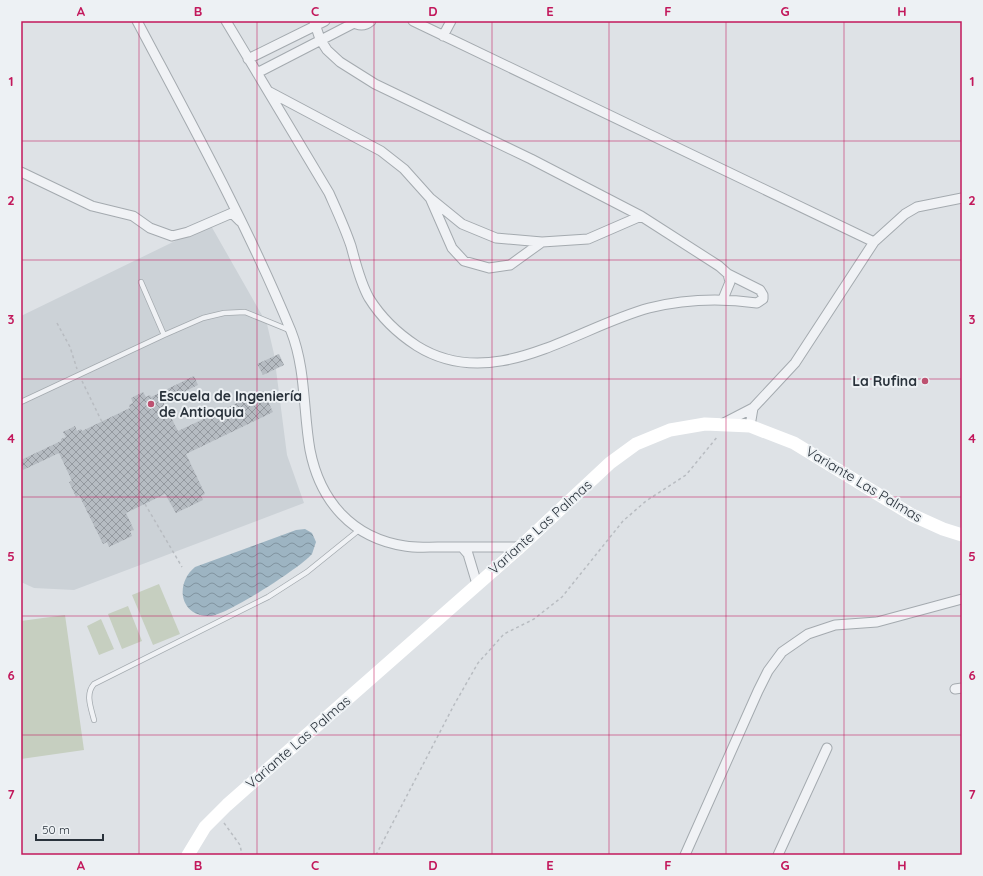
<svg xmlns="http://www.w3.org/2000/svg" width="983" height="876" font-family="Quicksand,sans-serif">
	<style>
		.built { fill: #ccd2d7 }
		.park { fill: #c6cfc0 }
		.water { fill: url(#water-waves) }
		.building { fill: url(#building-cross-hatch) }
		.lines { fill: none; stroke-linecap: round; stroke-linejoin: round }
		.service-casing { stroke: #a4aaaf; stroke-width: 6 }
		.minor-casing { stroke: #a4aaaf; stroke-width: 11 }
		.path { stroke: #b8bcc1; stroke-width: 1.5; stroke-dasharray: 3 3; stroke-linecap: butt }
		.service { stroke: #f0f2f5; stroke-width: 4.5 }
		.minor { stroke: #f0f2f5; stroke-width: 9 }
		.secondary { stroke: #fff; stroke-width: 13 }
		.grid { fill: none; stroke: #c2185b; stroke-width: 1; stroke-opacity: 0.55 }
		.poi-dot { fill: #bd5170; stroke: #edf1f4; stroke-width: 1.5 }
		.labels { text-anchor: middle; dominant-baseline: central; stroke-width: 4; stroke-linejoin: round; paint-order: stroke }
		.poi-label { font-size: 14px; font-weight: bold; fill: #29323b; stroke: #edf1f4; text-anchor: end }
		.street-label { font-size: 14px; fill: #29323b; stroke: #edf1f4 }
		.neatline { fill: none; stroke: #c2185b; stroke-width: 1.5 }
		.grid-label { font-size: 13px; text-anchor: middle; font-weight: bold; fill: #c2185b }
	</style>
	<defs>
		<pattern id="water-waves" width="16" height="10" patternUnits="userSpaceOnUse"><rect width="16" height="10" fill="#9db4c2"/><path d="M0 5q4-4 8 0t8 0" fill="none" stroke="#80939f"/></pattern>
		<pattern id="building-cross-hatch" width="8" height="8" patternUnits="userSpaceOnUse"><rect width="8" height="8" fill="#b6bcc2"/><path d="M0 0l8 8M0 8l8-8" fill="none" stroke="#94999f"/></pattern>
	</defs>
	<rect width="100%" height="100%" fill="#dee2e6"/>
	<path class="built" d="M210 224 267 324 274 354 287 455 304 503 74 590 34 588 21 582V316Z"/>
	<path class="park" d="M159 584 180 634 153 645 132 595Z
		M128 606 142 641 122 649 108 614Z
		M65 615 84 750 21 759V621Z
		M101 619 114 649 99 655 87 626Z"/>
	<path class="water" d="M305 529 312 533 316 542 312 554C300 568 228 614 211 616 180 618 174 584 195 567L296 530Z"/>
	<path class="building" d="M279 354 284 365 263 375 257 364Z
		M194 376 198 385 163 402 178 431 263 391 273 412 186 454 205 494 201 496 203 500 176 513 165 494 126 513 134 530 130 531 132 536 109 547 107 542 103 544 79 495 76 497 69 482 72 481 59 453 23 470 21 460 61 441V439L66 437 63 432 75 426 77 431 81 429 82 431 130 408 129 405 133 403 131 398 143 392 146 397 150 395 151 397Z"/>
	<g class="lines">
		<g class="service-casing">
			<path id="service" d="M141 282 164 335
				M21 402 164 335 203 318 224 313 245 312 289 330
				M94 720C91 708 85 694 94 684L268 597 307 572 359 530"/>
		</g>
		<g class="minor-casing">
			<path id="minor" d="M137 21C191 123 247 224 291 331 306 369 303 410 310 450 320 501 352 538 405 546 415 548 427 547 438 547 465 547 493 547 520 547
				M226 21 329 193C337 211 345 228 351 246 356 264 360 282 369 298 382 319 397 333 417 346 494 394 575 328 649 308 685 299 721 298 757 303L763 299V295L760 290 728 274 719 266 641 216 531 159 375 84 340 62 327 50 320 39 314 21
				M351 21C358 26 365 26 371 21
				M413 21 874 242
				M443 36 451 21
				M248 59 325 21
				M257 73 354 23
				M268 91 381 151 404 169 430 198 462 224 496 238 542 242 588 239 641 216
				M21 172 92 206 133 216 150 228 172 236 188 232 232 213 240 221
				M431 200 452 248 464 261 489 268 510 265 542 242
				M723 299 730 282 728 274
				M722 424 753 408 795 363 874 242 905 214 917 207 962 198
				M750 426 753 408
				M462 547 468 554 477 584
				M955 689 962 688
				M685 855 758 691 768 671 782 652 808 634 835 625 877 622 962 599
				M778 855 827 748"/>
		</g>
		<path class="path" d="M57 323 70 347 77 369
			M82 381 102 422
			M145 504 182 567
			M224 823 240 845 242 855
			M376 855 454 705 478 663 504 634 534 619 562 597 623 521 646 501 686 475 718 436"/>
		<use href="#service" class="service"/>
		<use href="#minor" class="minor"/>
		<path class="secondary" d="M188 855 205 827 227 805 520 547 610 463 636 444 670 430 705 424 750 426 794 443 912 515 943 529 962 535"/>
	</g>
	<path class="grid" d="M139 21V855M257 21V855M374 21V855M492 21V855M609 21V855M726 21V855M844 21V855M21 141H962M21 260H962M21 379H962M21 497H962M21 616H962M21 735H962"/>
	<g class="poi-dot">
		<circle cx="925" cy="381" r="4"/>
		<circle cx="151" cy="404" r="4"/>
	</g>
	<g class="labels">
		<g class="poi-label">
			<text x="917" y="381">La Rufina</text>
			<text x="159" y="396" text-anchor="start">Escuela de Ingeniería<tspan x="159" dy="16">de Antioquia</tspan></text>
		</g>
		<g class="street-label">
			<text transform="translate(864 484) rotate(31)">Variante Las Palmas</text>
			<text transform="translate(540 527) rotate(-42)">Variante Las Palmas</text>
			<text transform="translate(298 742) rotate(-41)">Variante Las Palmas</text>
		</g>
	</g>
	<rect width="983" height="876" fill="none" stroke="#edf1f4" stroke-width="44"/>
	<path d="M36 834v6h67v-6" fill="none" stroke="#29323b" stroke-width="2"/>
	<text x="42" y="834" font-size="12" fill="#29323b" stroke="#edf1f4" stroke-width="3" paint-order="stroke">50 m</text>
	<rect x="22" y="22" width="939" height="832" class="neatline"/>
	<g class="grid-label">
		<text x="81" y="16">A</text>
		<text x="198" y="16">B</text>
		<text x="315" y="16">C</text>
		<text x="433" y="16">D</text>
		<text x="550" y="16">E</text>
		<text x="668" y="16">F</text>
		<text x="785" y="16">G</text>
		<text x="902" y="16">H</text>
		<text x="11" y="86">1</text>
		<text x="972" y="86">1</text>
		<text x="11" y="205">2</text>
		<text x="972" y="205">2</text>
		<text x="11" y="324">3</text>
		<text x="972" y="324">3</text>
		<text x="11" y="443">4</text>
		<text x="972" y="443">4</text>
		<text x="11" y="561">5</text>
		<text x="972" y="561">5</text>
		<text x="11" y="680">6</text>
		<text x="972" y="680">6</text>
		<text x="11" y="799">7</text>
		<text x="972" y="799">7</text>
		<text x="81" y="870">A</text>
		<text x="198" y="870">B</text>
		<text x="315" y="870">C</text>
		<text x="433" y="870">D</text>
		<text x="550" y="870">E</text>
		<text x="668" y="870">F</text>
		<text x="785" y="870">G</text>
		<text x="902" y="870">H</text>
	</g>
</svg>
